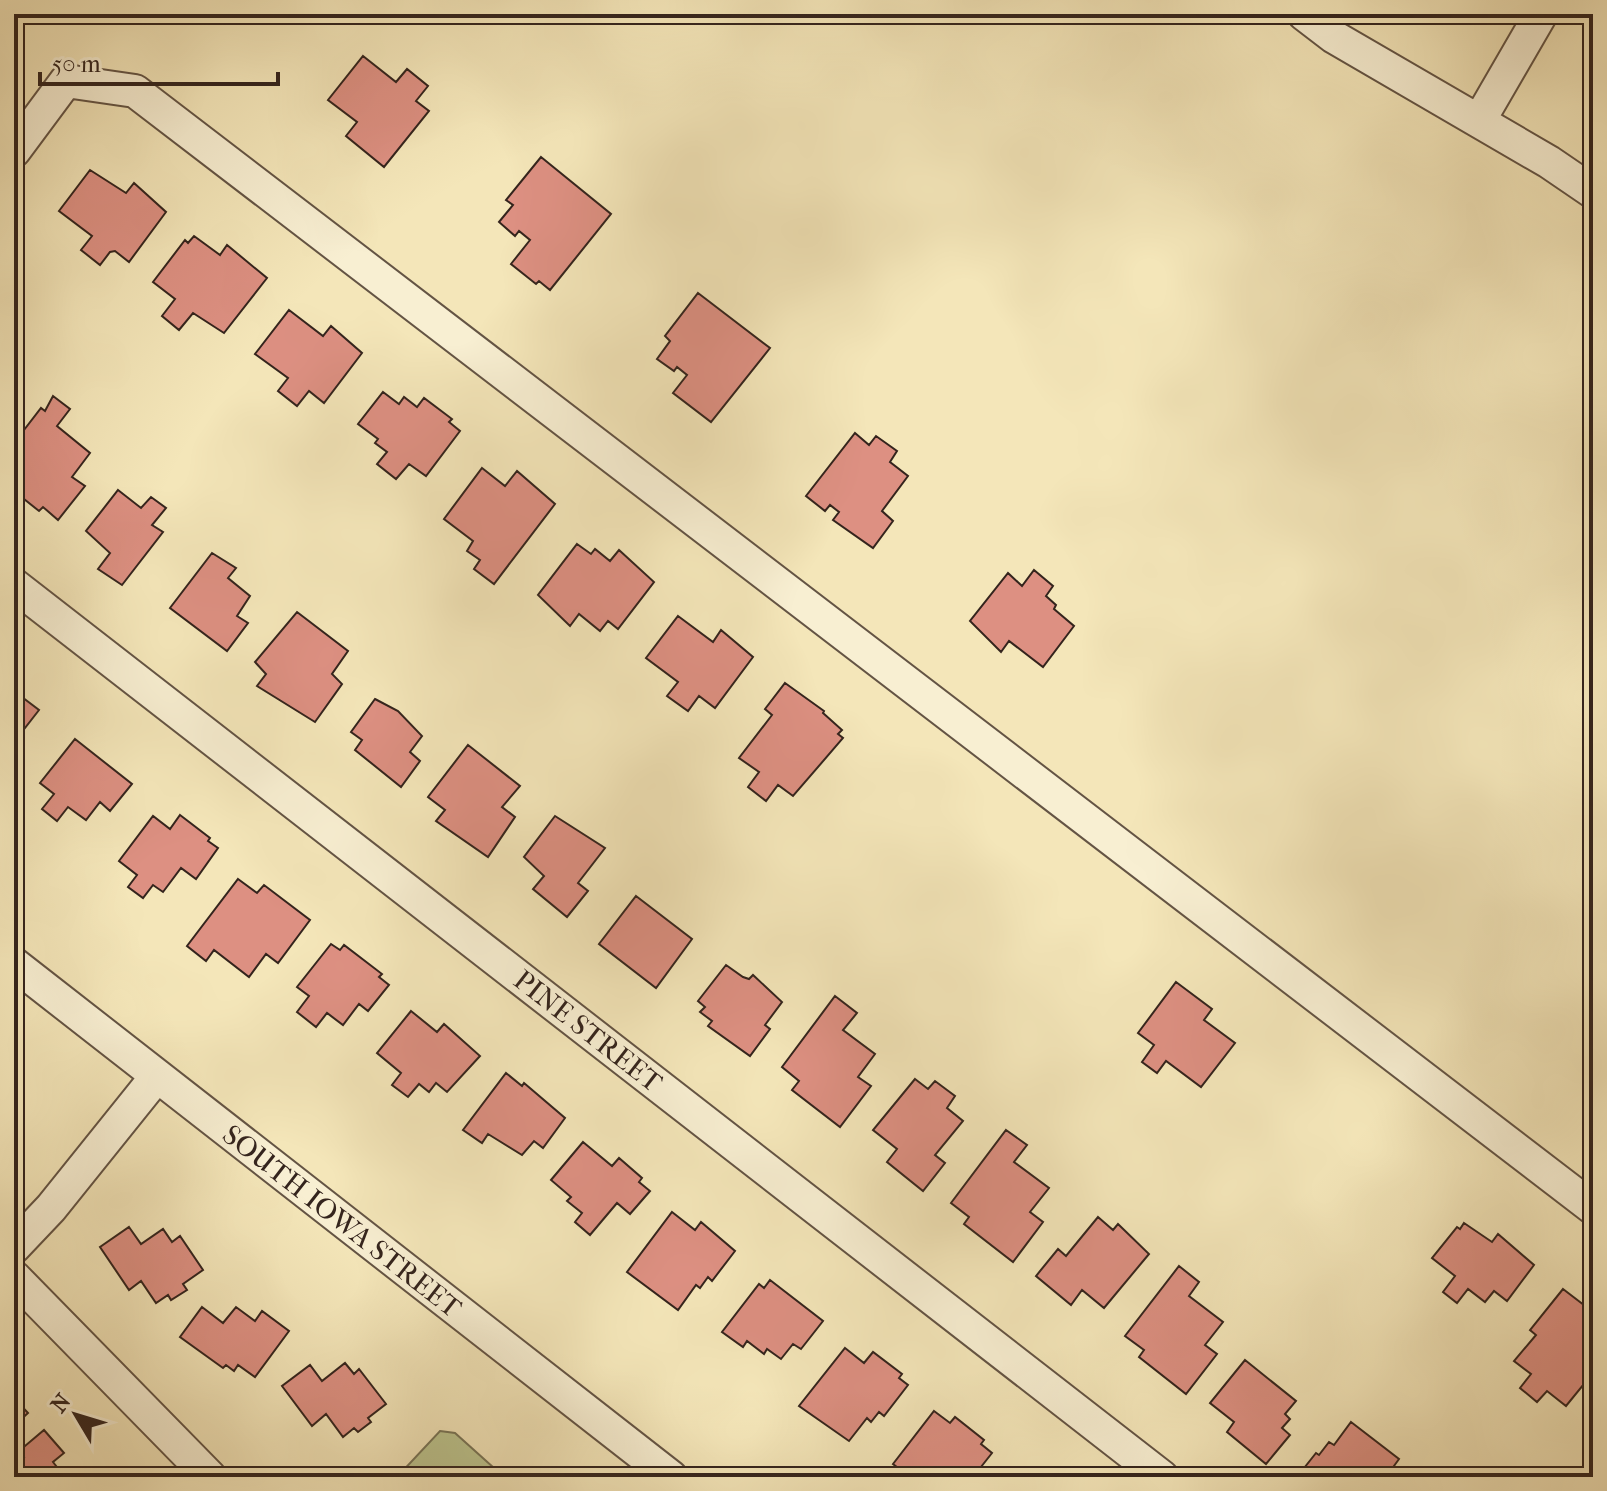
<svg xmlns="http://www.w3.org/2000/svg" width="1607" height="1491" font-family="'IM FELL French Canon',serif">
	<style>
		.green { fill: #bcc48e; stroke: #787456; stroke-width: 2 }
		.building { fill: #dd9082; stroke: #34241d; stroke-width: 2 }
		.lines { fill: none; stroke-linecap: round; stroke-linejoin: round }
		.minor-casing { stroke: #645444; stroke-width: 36 }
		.minor { stroke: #f8efd2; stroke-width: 32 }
		.labels { text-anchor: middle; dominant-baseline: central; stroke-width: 6; stroke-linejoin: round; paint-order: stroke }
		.street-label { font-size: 28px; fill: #34241d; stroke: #f8efd2 }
	</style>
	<rect width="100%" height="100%" fill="#f4e6b9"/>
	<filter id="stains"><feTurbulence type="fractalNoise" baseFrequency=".0025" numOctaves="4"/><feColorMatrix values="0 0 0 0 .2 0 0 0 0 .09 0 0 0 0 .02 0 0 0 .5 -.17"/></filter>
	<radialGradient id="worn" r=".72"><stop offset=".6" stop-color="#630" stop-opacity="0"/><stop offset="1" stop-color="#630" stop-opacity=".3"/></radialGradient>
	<path class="green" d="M440 1431 455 1433 504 1477H397Z"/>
	<path class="building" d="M363 56 396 82 407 69 428 86 416 101 429 111 384 167 346 136 357 122 328 100Z
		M541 157 611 214 550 290 539 281 536 284 511 264 530 240 519 231 515 236 499 222 513 205 506 200Z
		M90 170 126 193 134 183 166 212 129 262 115 251 110 252 100 265 81 250 92 236 59 211Z
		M194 236 220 255 227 245 267 278 224 333 193 313 179 330 162 316 175 299 153 282 185 240 188 243Z
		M698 293 770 348 711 422 673 393 687 375 677 367 674 371 657 359 670 341 665 336Z
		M289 310 323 336 331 326 362 353 324 403 309 391 297 406 278 391 288 378 255 354Z
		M383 392 399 404 404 397 417 407 424 398 452 419 449 422 460 431 426 476 409 464 396 479 377 464 387 452 375 443 378 439 358 424Z
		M53 396 70 409 57 426 90 453 72 477 85 486 58 520 43 507 39 511 14 491V443L41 408 45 411Z
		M855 433 869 445 876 436 897 451 890 462 908 476 882 511 893 521 873 548 833 520 839 512 830 505 825 511 806 496Z
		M482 468 505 486 517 471 555 504 494 584 474 569 480 560 467 551 473 541 444 519Z
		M118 490 141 508 151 497 166 508 152 525 163 532 122 585 98 569 110 553 86 531Z
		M577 544 591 554 595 549 610 561 619 550 654 582 618 629 608 621 600 631 579 614 570 626 538 595Z
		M212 553 236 568 228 578 250 596 237 616 248 623 227 651 170 608Z
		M1034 570 1053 586 1046 596 1056 605 1054 609 1074 626 1043 667 1009 641 1001 652 970 621 1008 573 1022 586Z
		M297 612 348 651 332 674 342 684 315 722 257 686 266 674 255 662Z
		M678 616 713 642 721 630 753 657 715 708 699 696 688 711 667 696 678 682 646 658Z
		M785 683 824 711 823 713 842 730 838 734 843 738 793 796 778 785 766 801 748 787 759 772 739 758 772 715 765 709Z
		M14 691 39 710 14 742Z
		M375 699 398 711 422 736 410 752 420 761 401 787 355 750 362 740 351 732Z
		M75 739 132 784 110 811 100 802 86 820 68 807 57 821 42 809 54 794 40 783Z
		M468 745 520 786 502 807 515 817 488 857 436 821 445 810 428 797Z
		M180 815 210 838 208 841 218 848 196 879 181 868 163 892 153 885 143 898 128 887 137 875 119 861 153 816 170 829Z
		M555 816 605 848 578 883 588 891 567 917 533 889 544 876 524 857Z
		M238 879 257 893 264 885 310 920 278 963 266 954 249 977 214 950 206 961 187 946Z
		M636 896 692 939 656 988 599 944Z
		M331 944 340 950 344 945 382 974 379 977 389 985 368 1011 359 1004 343 1025 327 1013 316 1027 297 1012 309 996 297 987Z
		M726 965 743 977 749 979 753 975 782 1002 765 1025 770 1029 750 1056 708 1026 712 1021 700 1012 705 1007 698 1001Z
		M1176 982 1212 1009 1204 1020 1235 1043 1201 1087 1166 1061 1157 1073 1142 1062 1154 1045 1138 1033Z
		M835 996 857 1013 843 1030 875 1054 858 1077 871 1086 840 1127 792 1090 799 1081 782 1067Z
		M411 1011 437 1032 444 1024 480 1056 447 1092 436 1083 429 1092 419 1084 408 1097 392 1085 401 1073 377 1053Z
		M506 1073 522 1086 524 1083 565 1118 543 1148 534 1141 522 1155 488 1134 482 1143 463 1130Z
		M915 1079 928 1089 935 1081 955 1096 947 1108 963 1121 935 1155 945 1163 923 1191 887 1162 897 1149 873 1130Z
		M1006 1130 1027 1145 1014 1162 1049 1188 1030 1212 1043 1222 1013 1262 964 1224 969 1217 951 1203Z
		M583 1142 612 1166 619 1158 642 1178 639 1182 650 1191 630 1214 617 1203 590 1235 575 1222 582 1213 567 1201 571 1197 551 1180Z
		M672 1212 695 1230 701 1222 735 1251 712 1281 708 1277 700 1288 696 1285 678 1310 627 1272Z
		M1098 1217 1113 1230 1118 1224 1149 1254 1104 1308 1082 1290 1071 1305 1036 1276 1058 1249 1066 1256Z
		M1464 1223 1492 1242 1498 1234 1534 1265 1507 1301 1494 1291 1485 1302 1468 1289 1457 1303 1443 1292 1455 1276 1432 1258 1457 1227 1460 1229Z
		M129 1227 141 1244 163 1229 172 1242 180 1236 203 1270 183 1284 187 1290 171 1300 168 1295 156 1303 141 1281 129 1290 100 1247Z
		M1179 1266 1199 1282 1189 1296 1223 1322 1205 1345 1217 1354 1186 1394 1139 1357 1144 1350 1125 1336Z
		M770 1280 823 1321 801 1349 793 1344 781 1359 767 1349 764 1354 747 1341 743 1347 722 1332 759 1284 764 1288Z
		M1563 1289 1593 1312V1373L1566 1406 1547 1391 1537 1402 1520 1388 1531 1374 1514 1361 1536 1335 1530 1330Z
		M202 1307 223 1323 236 1307 255 1321 262 1311 289 1331 255 1377 238 1365 234 1371 226 1365 223 1368 180 1337Z
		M845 1348 864 1363 873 1352 902 1374 899 1378 908 1385 884 1416 879 1412 871 1422 867 1418 849 1441 799 1406Z
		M1245 1360 1296 1401 1285 1414 1290 1419 1282 1428 1290 1435 1266 1464 1227 1432 1234 1422 1210 1403Z
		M345 1363 354 1374 359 1369 386 1404 368 1418 371 1422 358 1432 354 1428 343 1437 326 1414 312 1426 282 1386 310 1365 322 1381Z
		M14 1398 28 1413 14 1426Z
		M934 1411 950 1423 955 1417 984 1440 981 1444 992 1453 973 1477H910L893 1464Z
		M1351 1422 1399 1459 1386 1477H1297L1316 1453 1319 1455 1329 1442 1334 1445Z
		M44 1430 64 1453 53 1462 64 1476 70 1471 74 1477H14V1465L24 1457 19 1451Z"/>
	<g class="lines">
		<g class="minor-casing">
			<path id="minor" d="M1304 14 1334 37 1549 162 1593 192
				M1479 121 1541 14
				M14 151 66 81 135 91 1593 1208
				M14 585 1162 1477
				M14 964 671 1477
				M14 1247 51 1208 157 1076
				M14 1277 210 1477"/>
		</g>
		<use href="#minor" class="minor"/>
	</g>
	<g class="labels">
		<g class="street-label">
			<text transform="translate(588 1031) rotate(38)">PINE STREET</text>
			<text transform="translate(342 1221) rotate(38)">SOUTH IOWA STREET</text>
		</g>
	</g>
	<rect width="1607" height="1491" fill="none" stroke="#f4e6b9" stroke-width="48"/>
	<rect x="16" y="16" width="1575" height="1459" fill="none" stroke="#34241d" stroke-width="4"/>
	<rect x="24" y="24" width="1559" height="1443" fill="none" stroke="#34241d" stroke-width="2"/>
	<g transform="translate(76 1415) rotate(308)" stroke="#f8efd2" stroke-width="6" paint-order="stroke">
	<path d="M0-6L14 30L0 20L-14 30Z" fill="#34241d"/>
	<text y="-12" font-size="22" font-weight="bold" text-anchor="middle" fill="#34241d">N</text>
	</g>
	<path d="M40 72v12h238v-12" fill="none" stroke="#34241d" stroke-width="4"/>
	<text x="52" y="72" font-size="24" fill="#34241d" stroke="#f8efd2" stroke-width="6" paint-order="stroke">50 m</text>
	<rect width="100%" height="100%" filter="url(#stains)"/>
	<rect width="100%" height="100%" fill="url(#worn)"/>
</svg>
